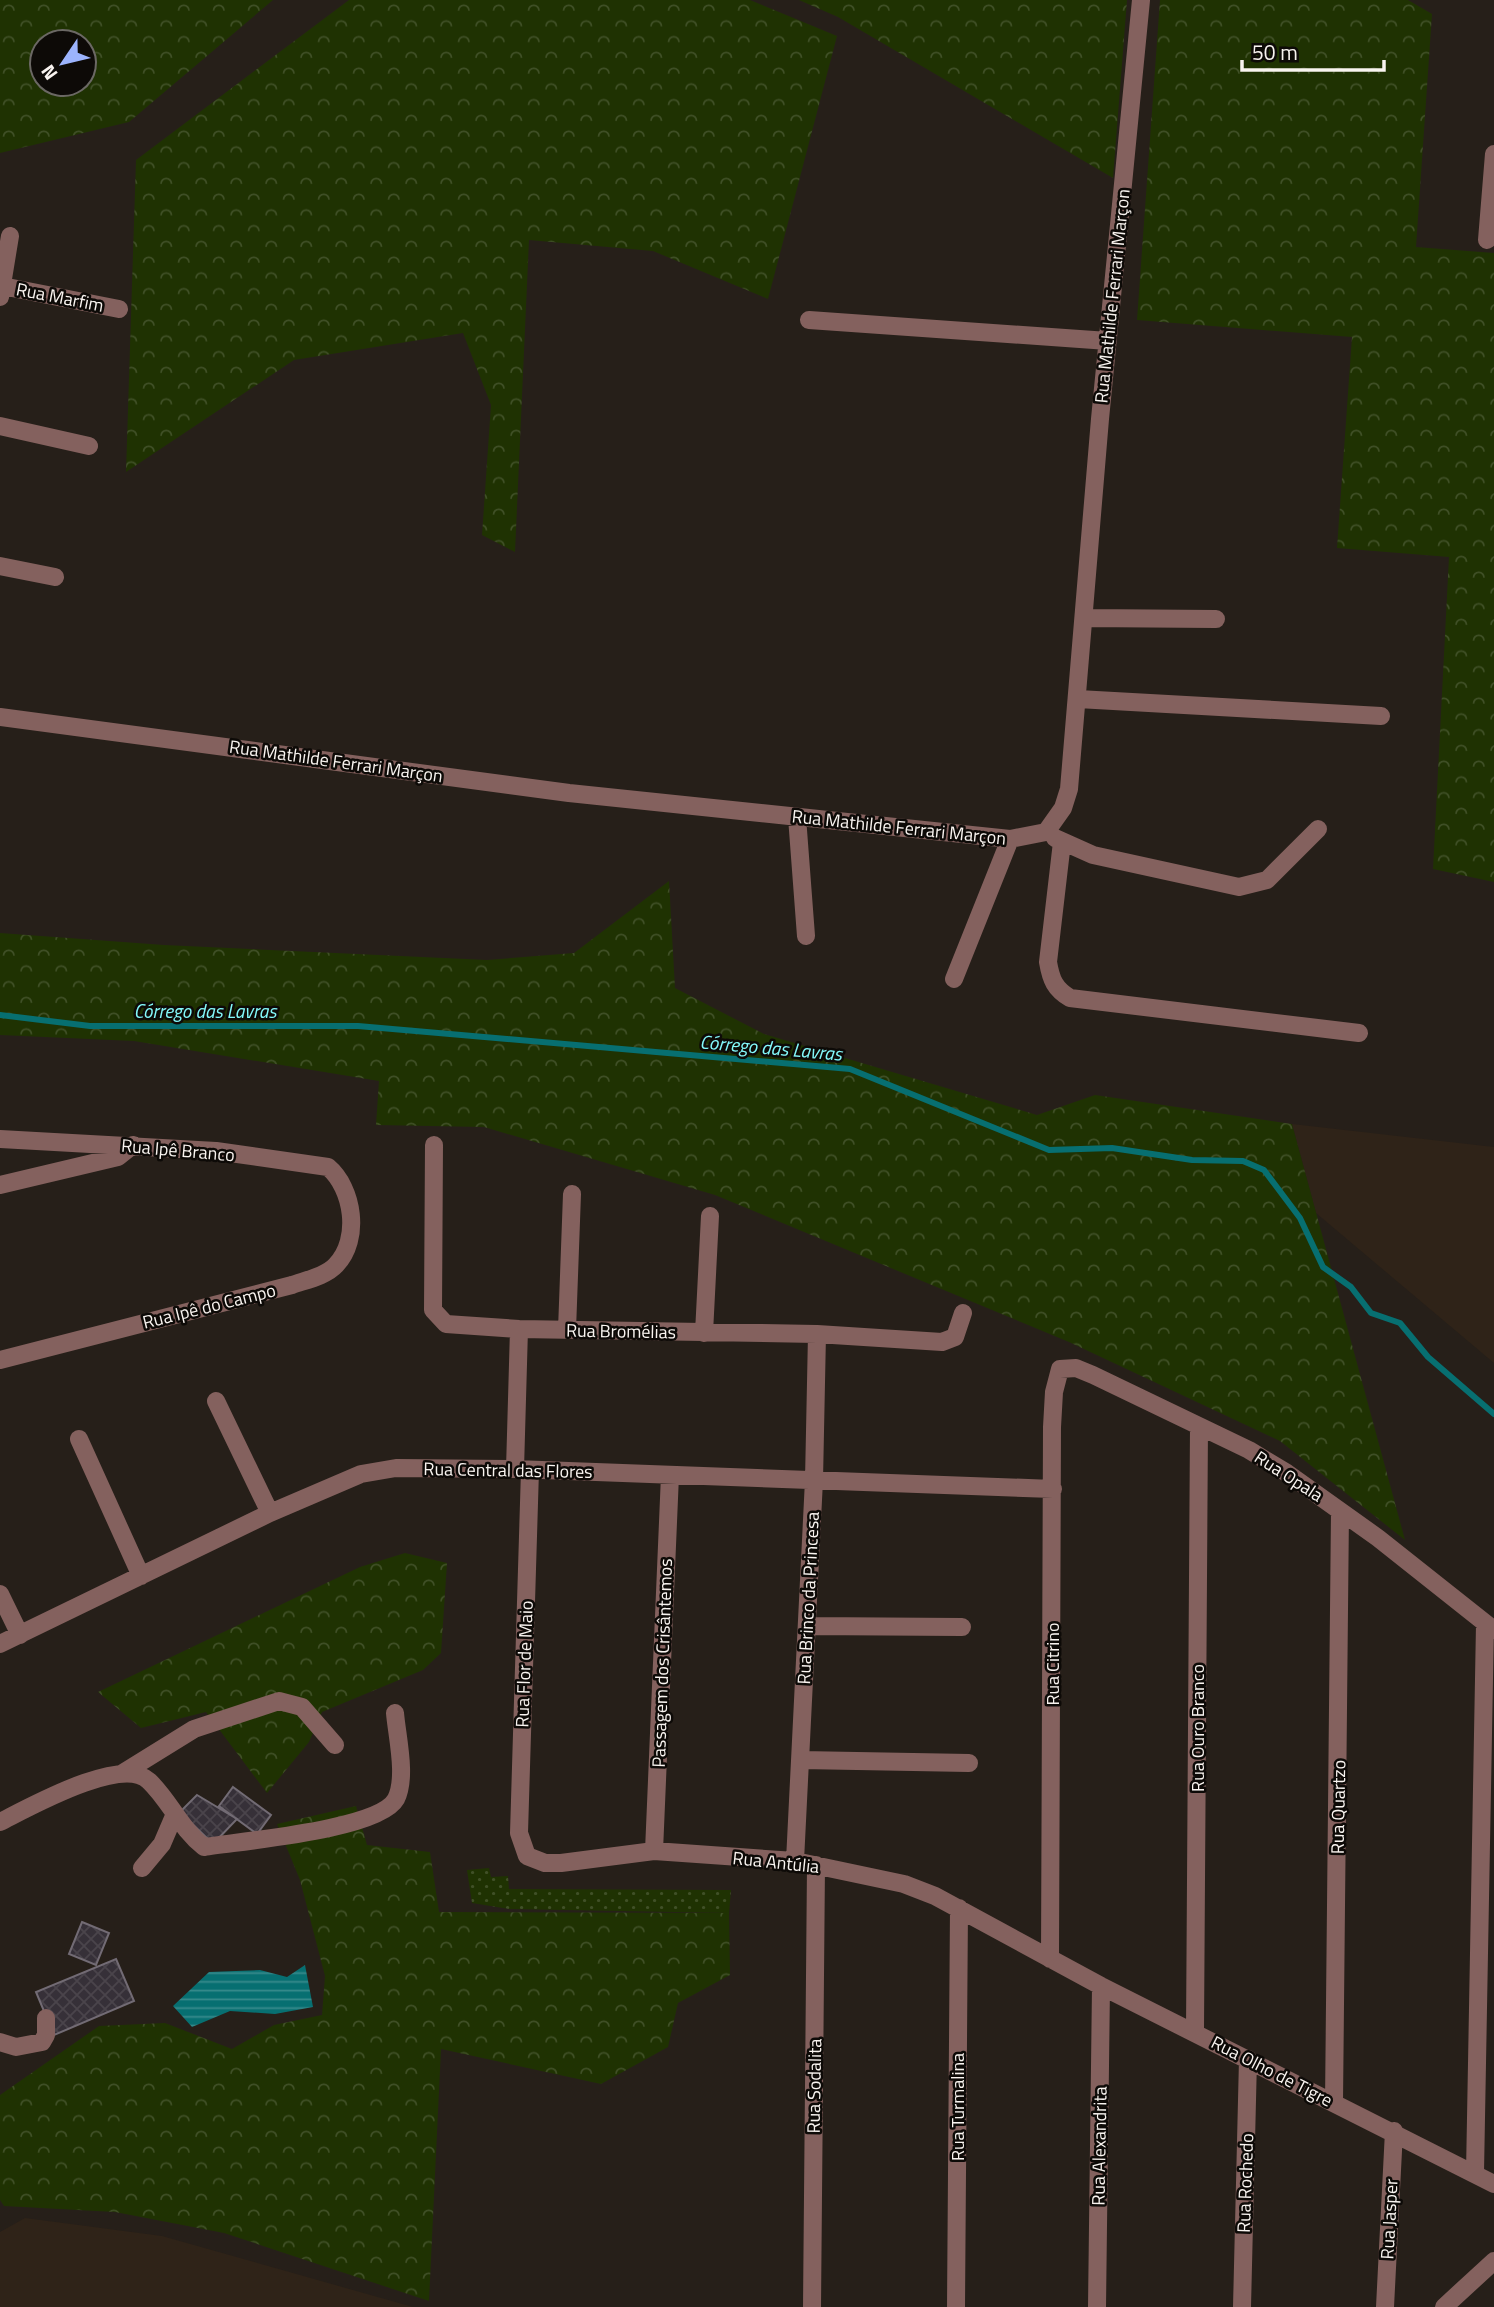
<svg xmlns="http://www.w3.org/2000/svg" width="1494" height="2307" font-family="'Titillium Web',sans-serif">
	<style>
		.built { fill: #2f2318 }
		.grass { fill: url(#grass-dots) }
		.forest { fill: url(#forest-crowns); fill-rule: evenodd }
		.water { fill: url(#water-rules) }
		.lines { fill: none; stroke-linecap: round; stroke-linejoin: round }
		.stream { stroke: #076f71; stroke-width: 6 }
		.building { fill: url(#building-cross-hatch); stroke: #726b74; stroke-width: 2 }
		.minor { stroke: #84615e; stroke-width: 18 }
		.labels { text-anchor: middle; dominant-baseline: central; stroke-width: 5; stroke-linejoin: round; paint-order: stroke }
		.street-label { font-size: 18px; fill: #f9f4f0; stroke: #0d0a07 }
		.water-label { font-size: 19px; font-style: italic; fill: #84f9fb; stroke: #0d0a07 }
	</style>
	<defs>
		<pattern id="grass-dots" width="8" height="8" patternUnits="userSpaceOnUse" patternTransform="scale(1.75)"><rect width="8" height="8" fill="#1f3202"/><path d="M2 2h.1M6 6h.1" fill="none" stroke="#405027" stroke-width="1.8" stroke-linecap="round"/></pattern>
		<pattern id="forest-crowns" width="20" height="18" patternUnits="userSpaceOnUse" patternTransform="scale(1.75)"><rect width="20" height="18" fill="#1f3202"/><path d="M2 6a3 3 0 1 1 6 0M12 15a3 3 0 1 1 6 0" fill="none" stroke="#405027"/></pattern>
		<pattern id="water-rules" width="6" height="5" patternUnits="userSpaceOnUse" patternTransform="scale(1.75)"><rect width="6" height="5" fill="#076f71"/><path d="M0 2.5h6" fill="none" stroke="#388b8c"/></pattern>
		<pattern id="building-cross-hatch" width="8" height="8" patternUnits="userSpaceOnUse" patternTransform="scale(1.75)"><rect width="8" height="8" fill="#363038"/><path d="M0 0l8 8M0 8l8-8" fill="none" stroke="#4a444b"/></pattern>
	</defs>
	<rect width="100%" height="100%" fill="#261f19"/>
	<path class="built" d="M1292 1124 1494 1147V1363L1316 1213Z
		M25 2218 162 2236 413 2307H0V2232Z"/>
	<path class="grass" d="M489 1868 491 1877 508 1876 509 1889 731 1890 729 1913 509 1909 472 1903 467 1870Z"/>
	<path class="forest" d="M0 0H273L129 122 0 153ZM42 42H84V84H42Z
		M349 0H750L837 36 768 299 653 251 529 240 515 552 482 535 491 405 463 333 294 360 126 472 136 160Z
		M799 0H1127L1113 178 838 17Z
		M1160 0H1408L1432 14 1416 247 1494 253V882L1433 869 1449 557 1337 548 1352 337 1137 320Z
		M669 881 675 988 764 1034 1037 1115 1095 1095 1292 1124 1405 1540 1280 1441 1069 1342 715 1195 484 1127 376 1125 379 1081 134 1041 0 1035V933L164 945 487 960 574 953Z
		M405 1553 447 1563 441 1653 423 1670 322 1712 309 1742 267 1793 206 1712 141 1728 98 1692 360 1567Z
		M356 1806 367 1845 430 1852 439 1912 729 1913 730 1975 678 2003 668 2047 601 2084 441 2049 429 2301 224 2233 115 2212 4 2206 0 2200V2095L99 2026 165 2023 232 2049 274 2025 322 2015 325 1976 300 1880 277 1824Z"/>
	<path class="water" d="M305 1965 313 2007 275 2014 230 2011 192 2027 173 2006 209 1972 260 1970 287 1977Z"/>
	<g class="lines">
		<path class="stream" d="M0 1015 90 1026H358L850 1069 1049 1150 1112 1148 1192 1160 1243 1161 1264 1170 1300 1218 1323 1267 1351 1287 1371 1313 1400 1323 1428 1357 1494 1414"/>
	</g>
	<path class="building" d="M233 1787 271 1815 257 1834 219 1806Z
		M197 1795 237 1819 213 1844 180 1812Z
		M82 1922 109 1933 96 1965 69 1954Z
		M116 1959 134 2001 54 2035 36 1992Z"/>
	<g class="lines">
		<path class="minor" d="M1487 240 1494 154
			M2 286 119 309
			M0 297 10 236
			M809 320 1108 341
			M0 426 89 446
			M0 566 55 577
			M1084 618 1216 619
			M1078 699 1381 716
			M0 717 569 793 1010 839 1046 832 1063 808 1069 789 1100 419 1141 0
			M797 817 806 936
			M1055 838 1093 855 1239 887 1267 880 1318 829
			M1062 842 1048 962C1051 980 1055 989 1070 998L1359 1033
			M954 979 1010 839
			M0 1139 216 1151 328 1167C353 1188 361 1239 336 1265 326 1276 306 1280 292 1285L0 1360
			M434 1145 433 1310 446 1324 519 1329 817 1334 942 1342 955 1337 963 1313
			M0 1185 118 1157 133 1145
			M567 1330 572 1194
			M704 1333 710 1216
			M216 1401 270 1513
			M79 1439 141 1576
			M515 1469 519 1329
			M530 1470 519 1833 527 1856 545 1863H561L654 1851 795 1861 904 1884 935 1896 1101 1986 1494 2184
			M0 1594 20 1635
			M807 1626 962 1627
			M0 1644 270 1513 361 1474 396 1468 515 1469 1053 1489
			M801 1760 969 1763
			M123 1773 194 1729 279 1701 302 1707 335 1745
			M0 1822C30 1807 122 1755 149 1781 170 1801 180 1828 204 1847 240 1841 379 1830 396 1799 407 1777 397 1737 395 1713
			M654 1851 670 1475
			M795 1861 814 1480 817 1334
			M142 1868 162 1844 174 1816
			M1050 1959 1052 1427 1054 1392 1060 1369 1076 1368 1093 1375 1249 1450 1287 1473 1378 1538 1494 1630
			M1195 2031 1199 1426
			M0 2042 16 2047 42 2042 46 2035V2018
			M1334 2103 1340 1511
			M1475 2173 1485 1624
			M812 2307 816 1865
			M956 2307 959 1908
			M1097 2307 1101 1986
			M1242 2307 1248 2059
			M1385 2307 1394 2131
			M1444 2307 1494 2261"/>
	</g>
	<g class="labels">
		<g class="street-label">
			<text transform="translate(1112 296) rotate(-84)">Rua Mathilde Ferrari Marçon</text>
			<text transform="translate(60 297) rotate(11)">Rua Marfim</text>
			<text transform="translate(336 761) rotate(8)">Rua Mathilde Ferrari Marçon</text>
			<text transform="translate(899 827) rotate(6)">Rua Mathilde Ferrari Marçon</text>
			<text transform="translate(178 1150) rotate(5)">Rua Ipê Branco</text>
			<text transform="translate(209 1306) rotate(-14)">Rua Ipê do Campo</text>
			<text transform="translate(621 1331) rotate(1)">Rua Bromélias</text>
			<text transform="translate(508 1470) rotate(1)">Rua Central das Flores</text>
			<text transform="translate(1289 1476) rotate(33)">Rua Opala</text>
			<text transform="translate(808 1598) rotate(-87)">Rua Brinco da Princesa</text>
			<text transform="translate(662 1663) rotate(-88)">Passagem dos Crisântemos</text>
			<text transform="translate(524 1664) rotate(-88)">Rua Flor de Maio</text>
			<text transform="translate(1052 1664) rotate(-90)">Rua Citrino</text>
			<text transform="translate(1197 1728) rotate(-90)">Rua Ouro Branco</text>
			<text transform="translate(1338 1807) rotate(-89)">Rua Quartzo</text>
			<text transform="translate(776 1862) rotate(6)">Rua Antúlia</text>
			<text transform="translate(1272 2071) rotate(27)">Rua Olho de Tigre</text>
			<text transform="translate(814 2086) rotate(-89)">Rua Sodalita</text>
			<text transform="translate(957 2107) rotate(-90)">Rua Turmalina</text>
			<text transform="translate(1099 2146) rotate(-89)">Rua Alexandrita</text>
			<text transform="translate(1245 2183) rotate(-88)">Rua Rochedo</text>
			<text transform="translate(1389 2219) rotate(-87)">Rua Jasper</text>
		</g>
		<g class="water-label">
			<text x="205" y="1010">Córrego das Lavras</text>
			<text transform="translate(771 1047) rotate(5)">Córrego das Lavras</text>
		</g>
	</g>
	<g transform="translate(63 63) rotate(235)"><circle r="33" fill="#0d0a07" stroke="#6b6864" stroke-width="2"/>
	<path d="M0-5L12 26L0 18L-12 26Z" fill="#9cb4fd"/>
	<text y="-10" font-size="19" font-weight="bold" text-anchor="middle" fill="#f9f4f0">N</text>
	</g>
	<path d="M1242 60v10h142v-10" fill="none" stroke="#f9f4f0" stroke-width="3.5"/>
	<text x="1252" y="60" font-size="21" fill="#f9f4f0" stroke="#0d0a07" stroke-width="5" paint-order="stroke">50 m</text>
</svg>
